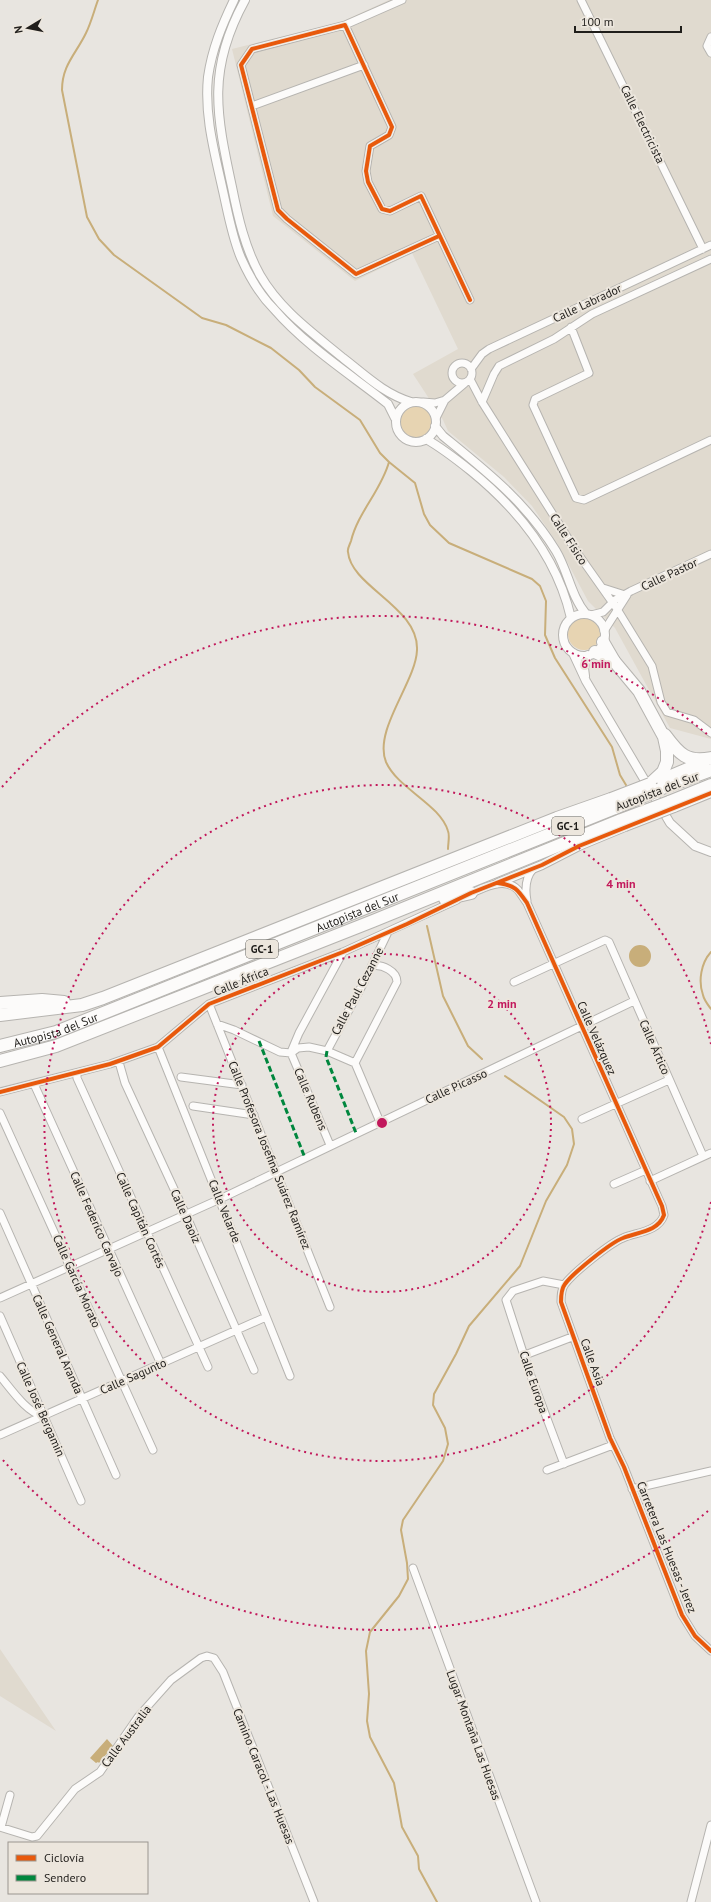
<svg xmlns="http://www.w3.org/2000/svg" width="711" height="1902" font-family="'PT Sans',sans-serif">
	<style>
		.built { fill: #e0dacf }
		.green { fill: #e7d4b2 }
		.water { fill: #c8ae7a }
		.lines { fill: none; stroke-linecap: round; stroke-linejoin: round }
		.stream { stroke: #c8ae7a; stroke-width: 2 }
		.minor-casing { stroke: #b6b4b0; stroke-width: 9 }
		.tertiary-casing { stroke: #b6b4b0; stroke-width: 10 }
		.motorway-casing { stroke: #b6b4b0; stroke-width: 14 }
		.minor { stroke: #fcfbfa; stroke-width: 7 }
		.tertiary { stroke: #fcfbfa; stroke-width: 8 }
		.motorway { stroke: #fcfbfa; stroke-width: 12 }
		.tertiary-bridge-casing { stroke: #b6b4b0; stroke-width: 10; stroke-linecap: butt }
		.motorway-bridge-casing { stroke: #b6b4b0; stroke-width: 14; stroke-linecap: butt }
		.tertiary-bridge { stroke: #fcfbfa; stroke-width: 8 }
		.motorway-bridge { stroke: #fcfbfa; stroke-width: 12 }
		.quiet { stroke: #00873e; stroke-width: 3; stroke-dasharray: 6 3; stroke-linecap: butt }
		.cycleway-casing { stroke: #ece6dd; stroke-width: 6 }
		.cycleway { stroke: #e8590c; stroke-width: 4 }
		.ring { fill: none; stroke: #c2185b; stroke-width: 2; stroke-dasharray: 2 4 }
		.labels { text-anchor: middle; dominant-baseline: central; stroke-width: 4; stroke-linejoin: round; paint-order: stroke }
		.shield { fill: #ece6dd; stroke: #5d5a55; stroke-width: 1 }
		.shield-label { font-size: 11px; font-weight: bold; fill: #201e1b }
		.street-label { font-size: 12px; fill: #201e1b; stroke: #ece6dd }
		.centre { fill: #c2185b; stroke: #ece6dd; stroke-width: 2 }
		.ring-label { font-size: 12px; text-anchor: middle; font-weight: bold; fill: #c2185b; stroke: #ece6dd; stroke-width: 4; stroke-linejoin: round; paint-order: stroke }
	</style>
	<rect width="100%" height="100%" fill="#e8e5e0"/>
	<path class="built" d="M389 0H711V739L670 728 615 628 588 601 557 543 532 506 504 477 448 431 443 420 413 374 458 349 412 253 355 281 273 216 232 49 341 22Z
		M0 1649 56 1731 0 1696Z"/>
	<path class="green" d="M400 422a16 16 0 1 1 32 0a16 16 0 1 1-32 0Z
		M568 634a16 16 0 1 1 32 0a16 16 0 1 1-32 0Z"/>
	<path class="water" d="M629 956a11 11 0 1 1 22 0a11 11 0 1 1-22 0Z
		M107 1739 113 1746 99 1763 98 1762 96 1763 90 1758Z"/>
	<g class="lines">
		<path class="stream" d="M98 0C94 11 91 23 86 33 76 54 62 65 62 90L87 217 99 239 114 255 202 318 226 325 271 348 299 370 315 387 360 420 380 453 389 462 415 483 424 514 430 525 449 543 532 579 540 586 546 601 545 635 555 658 612 747 620 775 626 785
			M389 462C381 491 358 512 351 541 350 544 347 549 348 552 351 587 419 607 417 650 416 682 373 730 386 762 398 789 440 804 448 831 450 836 448 843 448 849
			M427 926 443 996 468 1046 482 1059
			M711 952C701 963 698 981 703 995 704 1000 708 1005 711 1009
			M437 1902 419 1869 418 1856 402 1827 394 1783 370 1737 367 1721 369 1694 366 1651 370 1632 399 1596 408 1579 407 1563 401 1530 403 1520 443 1461 448 1444 445 1428 433 1405 434 1394 456 1354 469 1326 520 1266 546 1201 567 1165 574 1144 572 1129 564 1117 505 1076"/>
		<g class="minor-casing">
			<path id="minor" d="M581 0 703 249
				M345 25 402 0
				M711 37 707 46 711 53
				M252 106 364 65
				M439 236 356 274 287 219 278 210 241 65 252 49 345 25 392 127 389 135 370 146 366 171 368 182 382 209 390 211 421 196 470 300
				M571 327 589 373 535 399 533 405 576 498 584 500 711 440
				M452 373a10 10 0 1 1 20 0a10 10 0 1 1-20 0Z
				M471 369 482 354 489 349 711 245
				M470 379 482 402 576 551 617 609 652 666 661 702 667 712 694 720 711 733
				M423 402 435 403 445 400
				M482 402 494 374 499 366 554 339 592 314 711 259
				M436 418 445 400 465 383
				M603 588 625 595
				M591 615 603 612 615 600 631 591 711 554
				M604 631 627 595
				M468 895C482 888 505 876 518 890 521 894 524 899 527 903L662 1206 664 1215C658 1232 637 1232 623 1238 610 1243 573 1273 565 1284 561 1289 561 1296 561 1302L610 1438 624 1467 682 1615 695 1636 711 1651
				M527 901C525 890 525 878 533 869
				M514 982 605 940 609 942 703 1156
				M209 1004 330 1307
				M217 1024 234 1030 280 1052 291 1053 298 1048 309 1047 327 1051 355 1063
				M158 1047 290 1376
				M327 1051 364 982 388 932
				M291 1052 299 1033 343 952
				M291 1053 330 1145
				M119 1062 125 1083 186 1215 254 1370
				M355 1063 397 982C397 971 382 964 372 966
				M355 1063 380 1122
				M77 1073V1078L208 1367
				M181 1077 242 1085
				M34 1084 161 1364
				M0 1092 110 1064 158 1047 209 1004 343 952 457 900
				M193 1106 254 1115
				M0 1113 153 1450
				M582 1119 669 1080
				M650 1181 711 1153
				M614 1184 646 1170
				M0 1213 116 1475
				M564 1285 543 1281 513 1291 506 1300 528 1368 564 1464
				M0 1298 220 1199 634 1001
				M0 1316 81 1501
				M525 1355 572 1337
				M0 1376C11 1389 27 1413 43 1416
				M0 1435 266 1317
				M547 1470 613 1445
				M632 1489 711 1471
				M413 1568 536 1902
				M0 1827 32 1837 37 1836 75 1789 100 1772 138 1717 171 1680 201 1658 207 1656 214 1658 223 1672 314 1902
				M1 1827 10 1795
				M691 1902 711 1825"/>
		</g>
		<g class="tertiary-casing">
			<path id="tertiary" d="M234 0C222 25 212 49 208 77 204 116 215 154 223 191 228 213 232 237 241 258 249 276 260 295 274 309 306 346 350 374 388 404L395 418
				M245 0C207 69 216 113 232 187 238 217 245 248 260 275 280 310 313 333 343 358 365 375 384 394 411 402
				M396 422a20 20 0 1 1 40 0a20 20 0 1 1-40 0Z
				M435 426 443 436C486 471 526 502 556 551 568 571 571 596 586 614
				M426 439C442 448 456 459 471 471 519 510 557 557 571 618
				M563 635a21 21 0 1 1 42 0a21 21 0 1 1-42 0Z
				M573 653 586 681 670 823 695 846 711 852
				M585 676 584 668 588 655
				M674 808 711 793
				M498 883 542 865 579 846 625 827"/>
		</g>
		<g class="motorway-casing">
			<g id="motorway">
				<path d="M603 642 614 661 639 691 664 737 667 751V762L663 772 650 784"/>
				<path d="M595 652 614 661"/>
				<path d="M665 735C679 754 687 763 711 758"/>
				<path d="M657 782 704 762"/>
				<path d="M660 789 711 770"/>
				<path d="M669 802 711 785"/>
				<path d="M445 899 471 893"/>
				<path d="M0 1003 42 1000 64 1002"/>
				<path d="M0 1015 82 1005 103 998 557 818 611 799"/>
				<path id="s1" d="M0 1046 56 1032 615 808"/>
				<path d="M0 1061 56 1046 373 921 621 820"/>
			</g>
		</g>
		<use href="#minor" class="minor"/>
		<use href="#tertiary" class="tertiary"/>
		<use href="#motorway" class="motorway"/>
		<g class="tertiary-bridge-casing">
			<path id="tertiary-bridge" d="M625 827 674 808"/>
		</g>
		<g class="motorway-bridge-casing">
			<path id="motorway-bridge" d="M611 799 650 784
				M615 808 660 789
				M621 820 669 802"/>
		</g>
		<use href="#tertiary-bridge" class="tertiary-bridge"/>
		<use href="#motorway-bridge" class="motorway-bridge"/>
		<path class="quiet" d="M259 1041 305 1158
			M327 1051 326 1057 356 1133"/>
		<g class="cycleway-casing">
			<path id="cycleway" d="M439 236 356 274 287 219 278 210 241 65 252 49 345 25 392 127 389 135 370 146 366 171 368 182 382 209 390 211 421 196 470 300
				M498 883C515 885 518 890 527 903L662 1206 664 1215C658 1232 637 1232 623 1238 610 1243 573 1273 565 1284 561 1289 561 1296 561 1302L610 1438 624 1467 682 1615 695 1636 711 1651
				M0 1092 110 1064 158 1047 209 1004 343 952 407 924 471 893 542 865 579 846 711 793"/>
		</g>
		<use href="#cycleway" class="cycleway"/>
	</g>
	<g class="ring">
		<circle cx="382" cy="1123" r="169"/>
		<path d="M711 1202A338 338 0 1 1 711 1044"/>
		<path d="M708 1511A507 507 0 0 1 2 1459M2 787A507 507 0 0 1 708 735"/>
	</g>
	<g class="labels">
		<g class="shield">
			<rect x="552" y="817" width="32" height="18" rx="3"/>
			<rect x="246" y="940" width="32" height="18" rx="3"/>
		</g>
		<g class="shield-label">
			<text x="568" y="826">GC-1</text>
			<text x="262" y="949">GC-1</text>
		</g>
		<g class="street-label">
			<text transform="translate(643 124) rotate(64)">Calle Electricista</text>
			<text transform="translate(587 303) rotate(-25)">Calle Labrador</text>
			<text transform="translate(569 539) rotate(57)">Calle Físico</text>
			<text transform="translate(669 574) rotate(-25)">Calle Pastor</text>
			<text transform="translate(657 791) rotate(-21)">Autopista del Sur</text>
			<text stroke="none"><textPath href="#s1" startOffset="382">Autopista del Sur</textPath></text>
			<text transform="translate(241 981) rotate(-22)">Calle África</text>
			<text transform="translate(357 991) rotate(-62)">Calle Paul Cezanne</text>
			<text stroke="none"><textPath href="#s1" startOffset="58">Autopista del Sur</textPath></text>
			<text transform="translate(597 1038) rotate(66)">Calle Velázquez</text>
			<text transform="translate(655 1047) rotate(66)">Calle Ártico</text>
			<text transform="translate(456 1086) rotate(-25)">Calle Picasso</text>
			<text transform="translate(311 1099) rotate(67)">Calle Rubens</text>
			<text transform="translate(270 1155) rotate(68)">Calle Profesora Josefina Suárez Ramírez</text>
			<text transform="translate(225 1211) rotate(68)">Calle Velarde</text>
			<text transform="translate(186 1216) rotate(66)">Calle Daoiz</text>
			<text transform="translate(141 1220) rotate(66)">Calle Capitán Cortés</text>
			<text transform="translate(97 1224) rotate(66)">Calle Federico Carvajo</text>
			<text transform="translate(77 1281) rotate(66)">Calle García Morato</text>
			<text transform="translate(58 1344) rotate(66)">Calle General Aranda</text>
			<text transform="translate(593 1362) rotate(70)">Calle Asia</text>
			<text transform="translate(133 1376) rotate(-24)">Calle Sagunto</text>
			<text transform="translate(534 1382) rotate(71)">Calle Europa</text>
			<text transform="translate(41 1409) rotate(66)">Calle José Bergamin</text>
			<text transform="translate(667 1547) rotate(68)">Carretera Las Huesas - Jerez</text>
			<text transform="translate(474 1735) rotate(70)">Lugar Montaña Las Huesas</text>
			<text transform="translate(126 1736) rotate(-53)">Calle Australia</text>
			<text transform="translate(264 1776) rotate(68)">Camino Caracol - Las Huesas</text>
		</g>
	</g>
	<circle cx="382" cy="1123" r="6" class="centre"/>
	<g class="ring-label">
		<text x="596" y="668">6 min</text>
		<text x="621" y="888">4 min</text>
		<text x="502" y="1008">2 min</text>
	</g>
	<rect x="8" y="1842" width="140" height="52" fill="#ece6dd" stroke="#9a968f"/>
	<rect x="16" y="1855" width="20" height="6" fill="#e8590c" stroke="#9a968f"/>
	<text x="44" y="1862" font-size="12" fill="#201e1b">Ciclovía</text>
	<rect x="16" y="1875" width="20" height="6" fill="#00873e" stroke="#9a968f"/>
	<text x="44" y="1882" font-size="12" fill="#201e1b">Sendero</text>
	<g transform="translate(28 28) rotate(260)" stroke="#ece6dd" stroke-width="3" paint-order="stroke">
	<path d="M0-3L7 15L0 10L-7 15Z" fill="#201e1b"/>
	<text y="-6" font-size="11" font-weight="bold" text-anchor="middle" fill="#201e1b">N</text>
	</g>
	<path d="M575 26v6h106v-6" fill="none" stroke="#201e1b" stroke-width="2"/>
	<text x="581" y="26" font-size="12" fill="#201e1b" stroke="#ece6dd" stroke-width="3" paint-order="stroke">100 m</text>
</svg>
